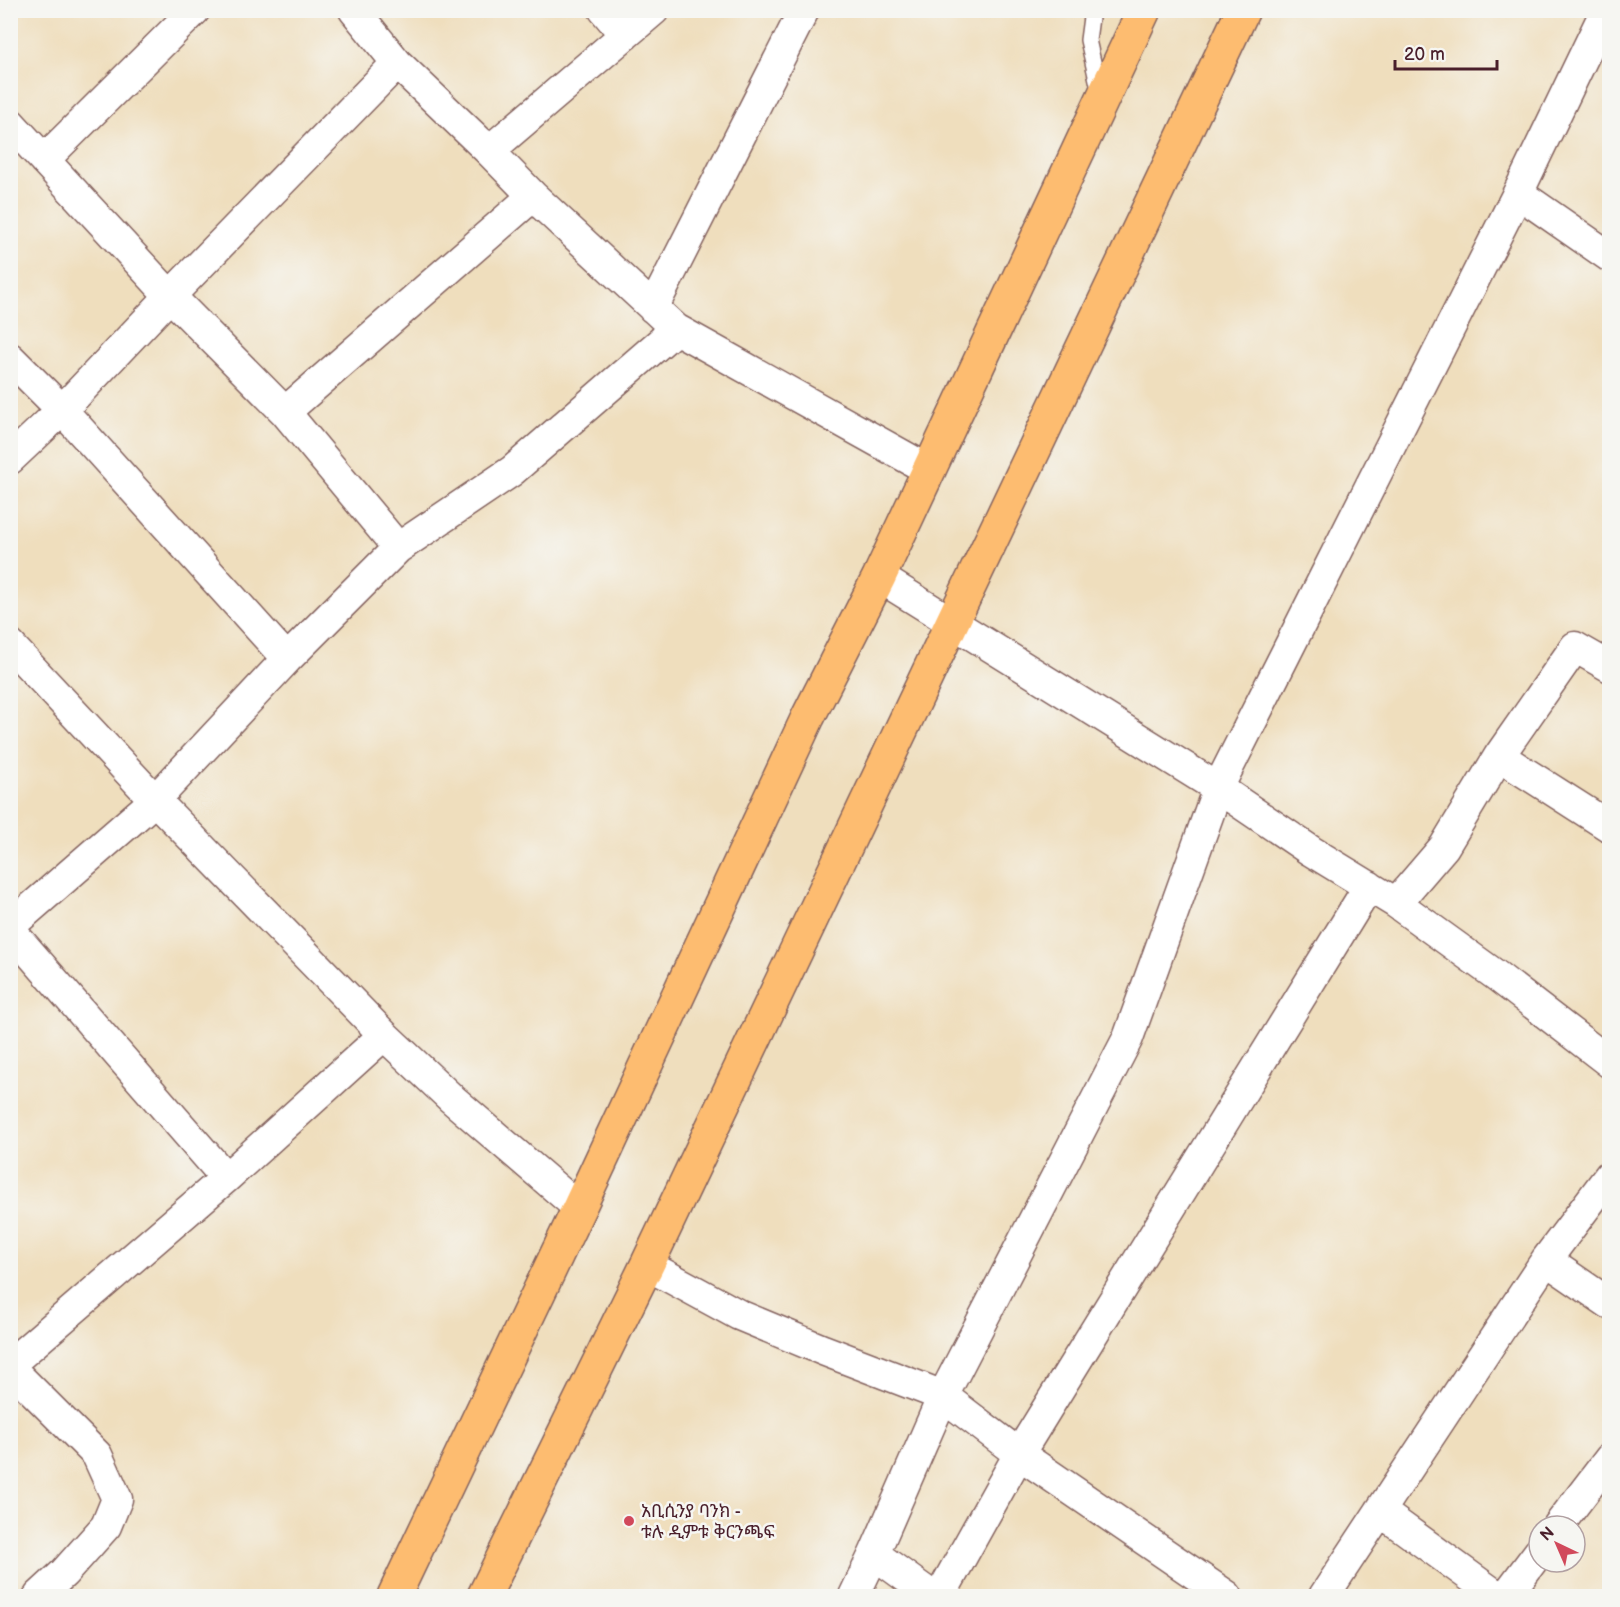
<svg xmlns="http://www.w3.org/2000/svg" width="1620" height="1607" font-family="'Balsamiq Sans','Noto Sans Ethiopic',sans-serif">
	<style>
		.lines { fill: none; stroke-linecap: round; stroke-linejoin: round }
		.service-casing { stroke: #84625e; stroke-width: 18 }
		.minor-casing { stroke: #84625e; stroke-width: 33 }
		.primary-casing { stroke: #84625e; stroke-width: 36 }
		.service { stroke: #fff; stroke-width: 15 }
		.minor { stroke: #fff; stroke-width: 30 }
		.primary { stroke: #fdbc6f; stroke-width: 33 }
		.poi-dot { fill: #d1495b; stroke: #f6f6f2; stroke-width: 2 }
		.labels { text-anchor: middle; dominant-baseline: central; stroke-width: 5; stroke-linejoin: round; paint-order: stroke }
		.poi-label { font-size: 18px; fill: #4a1f2b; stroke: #f6f6f2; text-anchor: start }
	</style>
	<rect width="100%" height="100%" fill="#f6f6f2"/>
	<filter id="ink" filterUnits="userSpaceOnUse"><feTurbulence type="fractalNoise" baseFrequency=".0167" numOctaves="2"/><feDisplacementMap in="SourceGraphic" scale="12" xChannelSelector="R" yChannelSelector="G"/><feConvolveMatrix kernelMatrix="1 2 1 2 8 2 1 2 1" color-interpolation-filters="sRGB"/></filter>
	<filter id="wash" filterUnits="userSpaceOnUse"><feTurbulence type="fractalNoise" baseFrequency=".008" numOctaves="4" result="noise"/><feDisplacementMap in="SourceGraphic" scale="24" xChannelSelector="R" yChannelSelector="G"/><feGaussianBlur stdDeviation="1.35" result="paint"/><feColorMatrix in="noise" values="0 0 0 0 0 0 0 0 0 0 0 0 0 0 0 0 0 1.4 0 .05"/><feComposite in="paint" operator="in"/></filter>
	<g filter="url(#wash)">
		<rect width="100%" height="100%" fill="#efdebd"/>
	</g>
	<g filter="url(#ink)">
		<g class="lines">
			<g class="service-casing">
				<path id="service" d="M1092 10 1088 40 1100 93"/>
			</g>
			<g class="minor-casing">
				<path id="minor" d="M354 10 397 63 489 151 533 196 676 329 929 470
					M604 10 625 35
					M10 123 170 296 285 412 398 548
					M489 151 654 10
					M44 160 195 10
					M1518 193 1610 257
					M653 308 804 10
					M10 358 62 410 287 659
					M285 412 533 196
					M10 459 62 410 170 296 397 63
					M879 577 1218 788 1311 851 1396 903 1497 976 1610 1063
					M10 645 155 800 384 1035 451 1098 579 1208
					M1499 756 1610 827
					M1396 903 1444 847 1499 756 1575 647 1610 667
					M10 926 155 800 287 659 398 548 512 471 676 329
					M10 930 226 1178
					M1546 1260 1610 1304
					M647 1265 739 1315 823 1350 943 1396 1019 1454 1227 1596
					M10 1364 226 1178 384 1035
					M10 1368 97 1455 117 1499 106 1526 64 1573 39 1596
					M1380 1511 1497 1596
					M1558 1526 1610 1458
					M874 1554 932 1596
					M854 1596 874 1554 943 1396 1128 1038 1218 788 1518 193 1606 10
					M940 1596 1019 1454 1369 886
					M1324 1596 1546 1260 1610 1175
					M1506 1596 1539 1552"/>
			</g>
			<g class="primary-casing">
				<path id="primary" d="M394 1596 579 1208 808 717 879 577 1144 10
					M484 1596 647 1265 1243 10"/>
			</g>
			<use href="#service" class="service"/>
			<use href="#minor" class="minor"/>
			<use href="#primary" class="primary"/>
		</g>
	</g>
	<circle class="poi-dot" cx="629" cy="1521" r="6"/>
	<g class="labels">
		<g class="poi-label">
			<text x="641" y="1511">አቢሲንያ ባንክ -<tspan x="641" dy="21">ቱሉ ዲምቱ ቅርንጫፍ</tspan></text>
		</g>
	</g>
	<rect width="1620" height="1607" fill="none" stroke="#f6f6f2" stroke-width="36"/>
	<g transform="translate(1557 1544) rotate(316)"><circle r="28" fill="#f6f6f2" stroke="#b1a0a2" stroke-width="1.5"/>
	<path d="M0-4.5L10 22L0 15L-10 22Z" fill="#d1495b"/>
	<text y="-9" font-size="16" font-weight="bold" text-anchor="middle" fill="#4a1f2b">N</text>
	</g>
	<path d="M1395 60v9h102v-9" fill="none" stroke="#4a1f2b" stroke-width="3"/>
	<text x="1404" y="60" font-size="18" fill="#4a1f2b" stroke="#f6f6f2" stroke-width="4.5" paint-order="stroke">20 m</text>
</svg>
